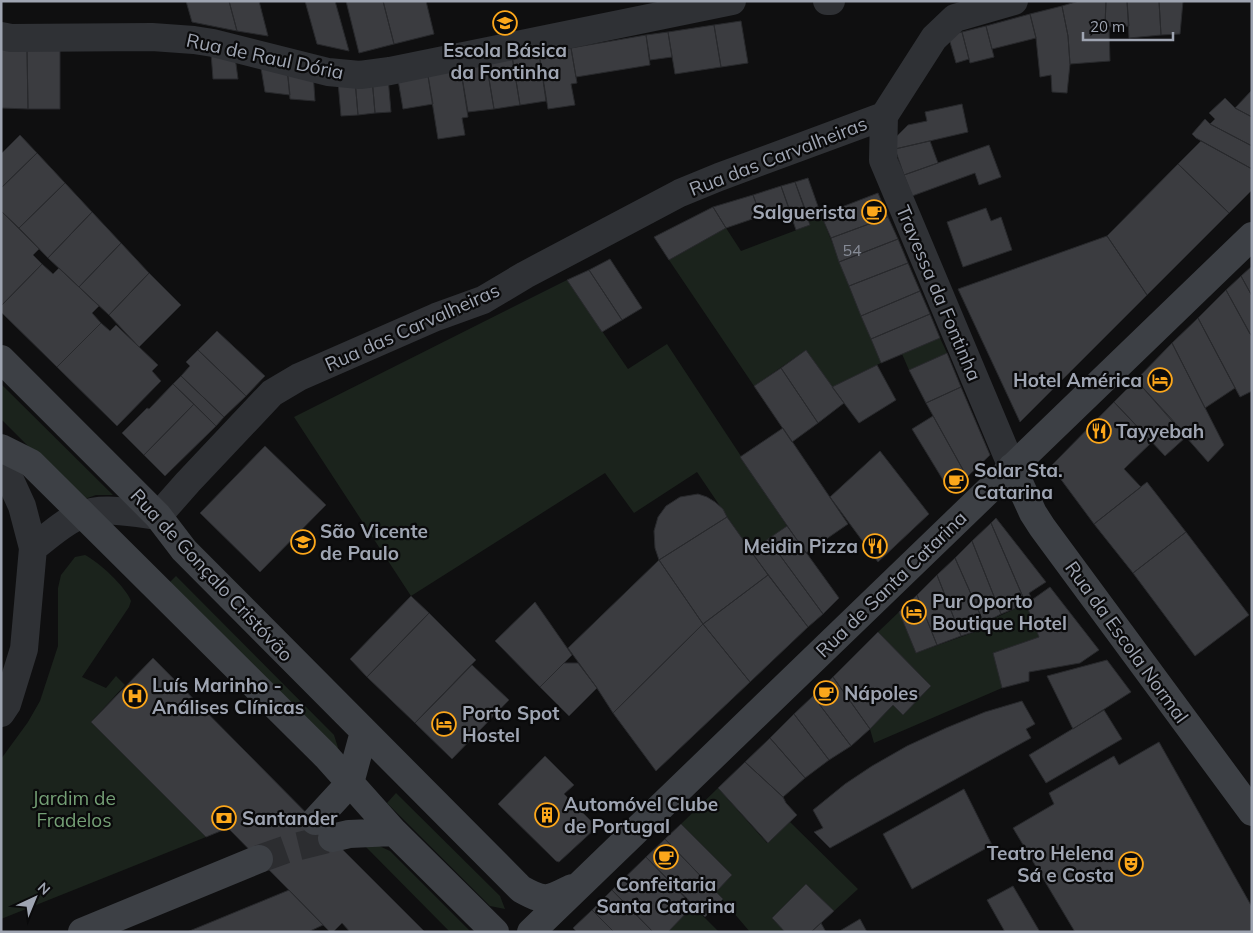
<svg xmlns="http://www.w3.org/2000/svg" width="1253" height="933" font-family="Mulish,sans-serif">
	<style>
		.green { fill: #1b231c }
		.building { fill: #3b3c40; stroke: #28292c }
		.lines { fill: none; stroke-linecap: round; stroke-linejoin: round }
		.secondary-tunnel { stroke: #2c2d30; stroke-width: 28; stroke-dasharray: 28 14; stroke-linecap: butt }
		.minor { stroke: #2f3135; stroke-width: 28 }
		.secondary { stroke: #3d4045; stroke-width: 28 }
		.labels { text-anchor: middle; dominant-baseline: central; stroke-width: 4.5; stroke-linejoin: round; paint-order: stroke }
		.number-label { font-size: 16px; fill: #868b96 }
		.poi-label { font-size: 19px; font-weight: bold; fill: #9fa5b2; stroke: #0a0a0b; text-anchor: start }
		.street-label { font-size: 19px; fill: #9fa5b2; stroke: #0a0a0b }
		.park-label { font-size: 19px; fill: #749f75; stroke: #0a0a0b }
	</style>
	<rect width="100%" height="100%" fill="#0f0f10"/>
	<path class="green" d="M821 215 881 363 832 387 806 350 754 386 669 260 726 228 741 251 810 225 809 219Z
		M567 280 628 369 667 344 787 526 751 552 697 472 634 513 605 473 411 596 294 417Z
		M940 338 947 353 909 370 902 354Z
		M1 384 113 495H96L82 500 1 419Z
		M85 555C99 562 126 587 131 601L129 607 82 677 106 688 116 676 125 685 91 722 206 837 1 919V759L28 722 40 701 58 646V588L61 575 75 557Z
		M176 576 334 735 341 757 168 584Z
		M1026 604 1039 637 993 653 1002 688 874 743 870 729 893 705 903 715 931 686 878 632 899 612 916 653 986 628 984 623Z
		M718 788 767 843 790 822 858 889 834 911 806 884 772 918 785 932H750L716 892 732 875 681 824Z
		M396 793 500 896 505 909 490 906 387 803Z
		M373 843 390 851 471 932H450L363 844Z
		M693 906 719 932H668Z"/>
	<path class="building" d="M186 1H229L237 31 192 22Z
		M229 1H259L268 36 237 31Z
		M305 1H335L349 51 317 44Z
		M346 1H383L394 44 359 53Z
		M383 1H426L434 34 394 44Z
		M1079 1H1106L1105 25 1109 27 1110 61 1070 64 1068 36 1062 6Z
		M1106 1H1127L1129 26 1109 27 1105 25Z
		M1127 1H1159L1161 35 1129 38Z
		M1159 1H1183L1180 34 1161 35Z
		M1062 6 1068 36 1070 64 1067 93 1052 92 1051 75 1040 77 1036 38 1030 14Z
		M1030 14 1036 38 992 49 986 26Z
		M741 21 748 63 721 67 714 25Z
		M714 25 721 67 675 74 668 32Z
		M986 26 994 57 970 63 962 32Z
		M668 32 672 57 650 60 646 35Z
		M962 32 969 59 956 63 948 35Z
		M646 35 650 65 576 77 571 48Z
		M1 48 27 49 28 109 1 108Z
		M571 48 577 83 571 84 575 105 548 109 539 53Z
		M27 49 60 50V109H28Z
		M211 53 234 59 236 64 238 79H213Z
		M539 53 546 101 520 105 512 56Z
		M512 56 520 105 494 109 486 61Z
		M486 61 494 109 468 112 460 65Z
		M260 62 287 68 290 95 265 92Z
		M460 65 468 117 462 118 465 135 438 139 427 70Z
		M287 68 313 72 315 101 290 99Z
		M427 70 433 104 403 109 397 74Z
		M388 77 391 112 375 113 372 78Z
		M372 78 375 113 358 115 355 80Z
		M355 80 358 115 341 116 338 82Z
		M1252 90V117L1235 108Z
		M1225 98 1235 108 1252 117V146L1210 124 1215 119 1209 113Z
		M962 104 968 132 895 149V138L908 125 927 121 925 112Z
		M1205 119 1210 124 1252 146V169L1196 138 1192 134Z
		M20 135 37 153 1 188V154Z
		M930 141 938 163 904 175 895 149Z
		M1201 141 1252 169V190L1229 213 1178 164Z
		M989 145 1001 177 979 185 975 173 912 196 904 175Z
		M37 153 65 183 19 228 1 211V188Z
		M1178 164 1229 213 1147 295 1107 236Z
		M808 178 821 215 809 219 795 182Z
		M795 182 810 225 796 230 781 186Z
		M65 183 92 212 48 258 19 228Z
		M781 186 789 208 761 216 753 195Z
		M878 193 888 217 831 238 821 215Z
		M753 195 761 216 726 228 713 207Z
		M713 207 726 228 669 260 654 237Z
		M986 208 991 221 1001 217 1012 250 963 267 947 222Z
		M1 211 39 249 33 255 42 264 1 306Z
		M92 212 121 243 79 287 48 258Z
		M888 217 898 239 839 262 831 238Z
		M1107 236 1147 295 1020 422 958 289Z
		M898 239 908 263 849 286 839 262Z
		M121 243 149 273 109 315 79 287Z
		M610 259 642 308 622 320 589 270Z
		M908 263 920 291 861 316 849 286Z
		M42 264 53 274 59 268 99 306 92 313 101 323 57 367 1 312V306Z
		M1252 266V296L1241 276Z
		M589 270 622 320 602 332 567 280Z
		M149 273 181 305 139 347 109 315Z
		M1241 276 1252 296V334H1250L1226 290Z
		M1226 290 1252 337V391L1240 397 1198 318Z
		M920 291 930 314 871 339 861 316Z
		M930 314 940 338 881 363 871 339Z
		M1198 318 1235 388 1205 408 1172 343Z
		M101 323 110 331 116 325 158 365 152 371 161 381 117 426 57 367Z
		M217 331 265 376 246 396 198 350Z
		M1172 343 1224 445 1208 462 1136 380Z
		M198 350 246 396 224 417 181 376 190 366 186 362Z
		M806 350 844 403 818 423 781 368Z
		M947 353 961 387 926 403 909 370Z
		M877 365 896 400 859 423 832 387Z
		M781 368 818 423 792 442 754 386Z
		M181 376 224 417 216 426 173 384Z
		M1136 380 1187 436 1165 456 1114 402Z
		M173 384 194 404 144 455 122 433 147 408 149 409Z
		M961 387 990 455 967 477 926 403Z
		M1114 402 1152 442 1124 469 1141 487 1094 524 1051 466Z
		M194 404 216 426 165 476 144 455Z
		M933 416 967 477 951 493 912 429Z
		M783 428 848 524 806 553 740 457Z
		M265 446 326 505 260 572 200 513Z
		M880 451 929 514 878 562 830 497Z
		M1147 482 1186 532 1133 573 1094 524Z
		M698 494 707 497 715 502 723 509 727 517 659 560 655 548 654 531 658 517 666 506 680 497Z
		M727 517 768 575 703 624 659 560Z
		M996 518 1046 582 1029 593 1032 600 1026 604 991 523Z
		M991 523 1026 604 1001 614 972 541Z
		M787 526 839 598 823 614 768 539Z
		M1186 532 1249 615 1195 656 1133 573Z
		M768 539 823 614 808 627 751 552Z
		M972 541 1001 614 984 623 955 558Z
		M955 558 986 628 961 636 937 575Z
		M659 560 703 624 613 713 597 688 568 648Z
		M768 575 808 627 750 682 703 624Z
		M937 575 961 636 937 645 917 595Z
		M1050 587 1099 650 1080 663 1029 672V681L1002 688 993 653 1039 637 1026 604Z
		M917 595 937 645 916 653 899 612Z
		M411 596 429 613 367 677 350 659Z
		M535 602 572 655 540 687 495 641Z
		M429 613 476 660 415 723 367 677Z
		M703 624 750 682 656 771 613 713Z
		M878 632 931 686 903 715 893 705 870 729 833 677Z
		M153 658 338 845 425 932H350L342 923 333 932H330L228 828 206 837 91 722Z
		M1107 660 1131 692 1073 729 1047 676Z
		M564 663H578L597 688 569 716 540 687Z
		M472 665 509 700 452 759 415 723Z
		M833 677 870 729 851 746 813 696Z
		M813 696 851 746 829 760 794 714Z
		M1022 701 1035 724 1026 729 1031 738 830 848 814 832 823 828 813 810 845 784 872 766 907 746 946 728 985 712Z
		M1104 710 1122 739 1046 783 1029 755Z
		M794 714 829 760 805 778 770 738Z
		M770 738 805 778 783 797 745 762Z
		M1159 742 1252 907V932H1075L1013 828 1054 804 1049 793 1114 756 1119 765Z
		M545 756 574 785 564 794 597 827 559 862 556 861 498 804Z
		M745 762 783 797 786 803 797 815 768 843 718 788Z
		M964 789 992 845 912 889 883 834Z
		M681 824 732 875 716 892 665 839Z
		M665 839 723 899 705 917 646 857Z
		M646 857 693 906 668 932H653L612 890Z
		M806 884 834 911 811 932H785L772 918Z
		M1013 886 1040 932H1005L987 900Z
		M289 890 323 925 308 932H187Z
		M612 890 653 932H614L592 910Z
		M592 910 614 932H577L573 928Z
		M860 919 867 932H838Z
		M821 923 826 932H811Z"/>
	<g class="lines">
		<path class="secondary-tunnel" d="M259 859 287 849 332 838"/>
		<path class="minor" d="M827 1H831
			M1 36 11 38 152 37 194 40 213 43 328 72 360 75 390 71 732 1
			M884 116 883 160 1012 467
			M884 116 934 38 955 18 1014 1
			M1 460 22 506 33 548 24 649 7 704 1 713
			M33 548C48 537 63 522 81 515 102 506 136 513 158 516L188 482 272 393 299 377 436 317 483 300 525 275 680 193 719 177 884 116"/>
		<path class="secondary" d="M1 359 158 516 184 550 521 889C546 903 548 900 572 888
			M1 448 31 463 326 756 394 832 495 932
			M1012 467 1033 513 1042 527 1252 812
			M315 821 350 783 364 732
			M332 838 349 834 394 832
			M82 932 259 859
			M531 932 1252 236"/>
	</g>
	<defs>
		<g id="school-ring" transform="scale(1.25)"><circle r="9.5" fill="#0a0a0b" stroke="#fca71b" stroke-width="1.5"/><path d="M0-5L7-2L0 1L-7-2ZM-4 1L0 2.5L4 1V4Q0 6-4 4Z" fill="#fca71b"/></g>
		<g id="cafe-ring" transform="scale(1.25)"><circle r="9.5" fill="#0a0a0b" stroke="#fca71b" stroke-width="1.5"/><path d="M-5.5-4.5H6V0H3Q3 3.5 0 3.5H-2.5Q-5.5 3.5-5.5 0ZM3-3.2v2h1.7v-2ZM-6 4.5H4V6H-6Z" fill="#fca71b"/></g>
		<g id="hotel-ring" transform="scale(1.25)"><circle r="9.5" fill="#0a0a0b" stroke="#fca71b" stroke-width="1.5"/><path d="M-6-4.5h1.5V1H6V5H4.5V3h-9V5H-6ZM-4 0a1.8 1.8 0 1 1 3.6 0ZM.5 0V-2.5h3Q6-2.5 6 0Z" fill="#fca71b"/></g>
		<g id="restaurant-ring" transform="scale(1.25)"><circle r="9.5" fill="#0a0a0b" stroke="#fca71b" stroke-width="1.5"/><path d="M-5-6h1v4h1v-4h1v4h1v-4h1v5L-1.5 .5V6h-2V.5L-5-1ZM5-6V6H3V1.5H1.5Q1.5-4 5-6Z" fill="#fca71b"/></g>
		<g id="hospital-ring" transform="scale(1.25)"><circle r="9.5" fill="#0a0a0b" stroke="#fca71b" stroke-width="1.5"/><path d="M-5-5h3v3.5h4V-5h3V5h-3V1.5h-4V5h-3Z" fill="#fca71b"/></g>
		<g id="building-ring" transform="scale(1.25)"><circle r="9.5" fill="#0a0a0b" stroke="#fca71b" stroke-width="1.5"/><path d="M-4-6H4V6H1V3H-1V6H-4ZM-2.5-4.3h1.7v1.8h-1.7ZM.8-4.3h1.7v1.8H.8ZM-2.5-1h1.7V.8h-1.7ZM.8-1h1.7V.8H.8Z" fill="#fca71b"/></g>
		<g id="bank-ring" transform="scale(1.25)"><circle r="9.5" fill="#0a0a0b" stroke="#fca71b" stroke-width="1.5"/><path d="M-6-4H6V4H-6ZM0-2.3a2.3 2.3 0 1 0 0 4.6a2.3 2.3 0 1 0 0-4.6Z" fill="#fca71b"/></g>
		<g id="theatre-ring" transform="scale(1.25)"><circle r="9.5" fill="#0a0a0b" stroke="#fca71b" stroke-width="1.5"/><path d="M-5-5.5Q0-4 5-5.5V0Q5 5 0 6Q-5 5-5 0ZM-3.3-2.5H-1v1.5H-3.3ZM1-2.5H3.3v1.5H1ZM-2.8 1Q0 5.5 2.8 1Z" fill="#fca71b"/></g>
	</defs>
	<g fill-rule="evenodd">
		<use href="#school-ring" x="505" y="23"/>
		<use href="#cafe-ring" x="874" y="212"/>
		<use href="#hotel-ring" x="1160" y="380"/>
		<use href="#restaurant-ring" x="1099" y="431"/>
		<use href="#cafe-ring" x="956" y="481"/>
		<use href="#school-ring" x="303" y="542"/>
		<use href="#restaurant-ring" x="875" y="546"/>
		<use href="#hotel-ring" x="914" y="612"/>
		<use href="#cafe-ring" x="826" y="693"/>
		<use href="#hospital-ring" x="135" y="696"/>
		<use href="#hotel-ring" x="444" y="724"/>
		<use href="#building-ring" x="547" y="815"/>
		<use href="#bank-ring" x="224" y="818"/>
		<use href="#cafe-ring" x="666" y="857"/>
		<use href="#theatre-ring" x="1131" y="864"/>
	</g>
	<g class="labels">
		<g class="number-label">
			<text x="852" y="250">54</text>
		</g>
		<g class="poi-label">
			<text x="505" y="50" text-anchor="middle">Escola Básica<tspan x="505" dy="22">da Fontinha</tspan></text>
			<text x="856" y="212" text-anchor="end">Salguerista</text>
			<text x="1142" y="380" text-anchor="end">Hotel América</text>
			<text x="1116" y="431">Tayyebah</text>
			<text x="974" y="470">Solar Sta.<tspan x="974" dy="22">Catarina</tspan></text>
			<text x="320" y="531">São Vicente<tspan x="320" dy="22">de Paulo</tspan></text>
			<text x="858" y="546" text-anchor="end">Meidin Pizza</text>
			<text x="932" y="601">Pur Oporto<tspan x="932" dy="22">Boutique Hotel</tspan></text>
			<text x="152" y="685">Luís Marinho -<tspan x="152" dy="22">Análises Clínicas</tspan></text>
			<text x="844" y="693">Nápoles</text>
			<text x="462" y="713">Porto Spot<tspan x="462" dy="22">Hostel</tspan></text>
			<text x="564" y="804">Automóvel Clube<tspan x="564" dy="22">de Portugal</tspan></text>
			<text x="242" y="818">Santander</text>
			<text x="1114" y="853" text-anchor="end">Teatro Helena<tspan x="1114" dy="22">Sá e Costa</tspan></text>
			<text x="666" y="884" text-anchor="middle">Confeitaria<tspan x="666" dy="22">Santa Catarina</tspan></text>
		</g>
		<g class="street-label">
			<text transform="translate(265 56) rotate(12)">Rua de Raul Dória</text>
			<text transform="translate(778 156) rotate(-21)">Rua das Carvalheiras</text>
			<text transform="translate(939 293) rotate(67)">Travessa da Fontinha</text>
			<text transform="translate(412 327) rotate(-24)">Rua das Carvalheiras</text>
			<text transform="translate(212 575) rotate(47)">Rua de Gonçalo Cristóvão</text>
			<text transform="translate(891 584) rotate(-44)">Rua de Santa Catarina</text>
			<text transform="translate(1127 642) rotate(54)">Rua da Escola Normal</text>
		</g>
		<g class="park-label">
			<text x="74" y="798">Jardim de<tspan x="74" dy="22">Fradelos</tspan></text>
		</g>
	</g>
	<rect width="1253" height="933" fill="none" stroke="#9fa5b2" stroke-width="5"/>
	<g transform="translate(35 898) rotate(44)" stroke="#0a0a0b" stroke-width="4" paint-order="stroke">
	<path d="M0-4L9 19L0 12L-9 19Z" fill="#9fa5b2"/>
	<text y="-8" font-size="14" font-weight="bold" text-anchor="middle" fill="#9fa5b2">N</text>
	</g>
	<path d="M1083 32v8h90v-8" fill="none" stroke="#9fa5b2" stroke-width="2.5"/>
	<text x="1090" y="32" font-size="15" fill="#9fa5b2" stroke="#0a0a0b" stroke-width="4" paint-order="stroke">20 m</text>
</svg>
